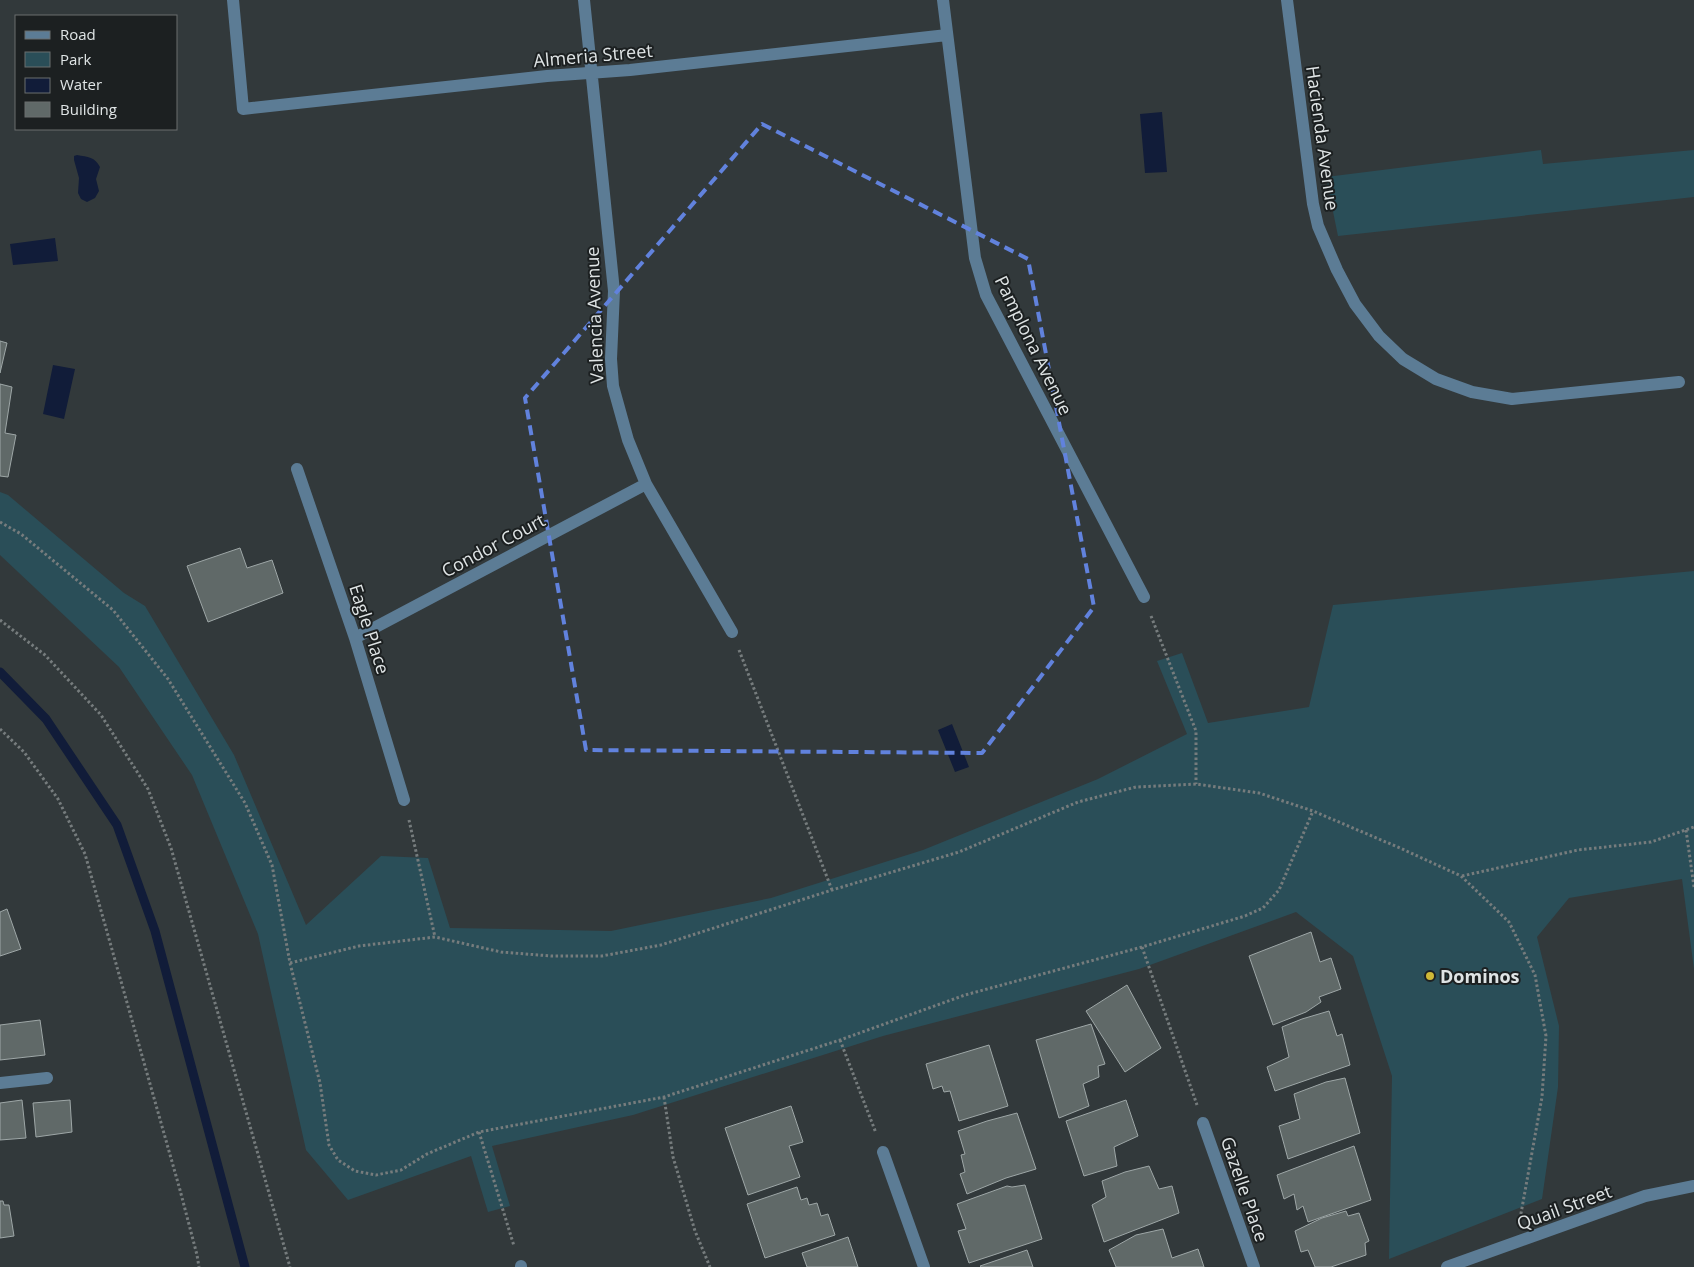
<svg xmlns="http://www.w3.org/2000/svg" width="1694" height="1267" font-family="'Open Sans',sans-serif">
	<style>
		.green { fill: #2a4e58 }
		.water { fill: #111c39 }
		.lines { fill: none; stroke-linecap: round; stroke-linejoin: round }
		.stream { stroke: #111c39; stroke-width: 9 }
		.building { fill: #606968; stroke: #9ea7a7 }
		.path { stroke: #767c7d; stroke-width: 3; stroke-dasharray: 2.5 2.5; stroke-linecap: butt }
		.minor { stroke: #5c7c95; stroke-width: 12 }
		.marked { fill: none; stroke: #6182dd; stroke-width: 4; stroke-dasharray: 10 6; stroke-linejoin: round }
		.poi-dot { fill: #ceb837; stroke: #1c2021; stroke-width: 2 }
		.labels { text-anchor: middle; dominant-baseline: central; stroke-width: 4; stroke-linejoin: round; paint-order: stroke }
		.street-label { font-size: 18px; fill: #dfe4e5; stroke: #1c2021 }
		.poi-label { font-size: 18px; font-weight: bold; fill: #dfe4e5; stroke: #1c2021; text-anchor: start }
	</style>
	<rect width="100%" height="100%" fill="#32393b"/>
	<path class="green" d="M1541 150 1543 164 1694 150V197L1338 236 1326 177Z
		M0 492 8 495 124 593 145 606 234 755 306 925 381 856 428 858 450 928 611 931 771 898 923 850 1098 779 1187 734 1157 661 1182 653 1208 723 1309 707 1333 605 1694 571V969L1682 879 1569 898 1537 937 1559 1026 1558 1087 1542 1199 1389 1259 1392 1076 1353 956 1296 912 1139 969 883 1036 633 1115 492 1146 510 1206 488 1212 471 1156 348 1200 306 1150 258 934 192 775 119 667 0 555Z"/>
	<path class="water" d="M1162 112 1167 172 1145 173 1140 114Z
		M77 155C88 157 95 157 100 167L96 179 99 191 95 198 87 202 81 199 78 193 79 178 74 160V156Z
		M55 238 58 261 13 265 10 244Z
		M53 365 75 369 64 419 43 414Z
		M952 724 969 767 955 772 938 730Z"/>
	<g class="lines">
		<path class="stream" d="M0 672 46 719 117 825 155 931 245 1267"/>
	</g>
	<path class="building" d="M0 341 7 343 0 373Z
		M0 384 12 387 5 433 16 435 8 477 0 476Z
		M240 548 247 568 272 560 283 593 208 622 187 566Z
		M7 909 21 949 0 956V912Z
		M1311 932 1320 962 1331 958 1341 989 1319 997 1321 1002 1306 1012 1273 1025 1249 956Z
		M1127 985 1161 1048 1125 1072 1086 1011Z
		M1329 1011 1337 1036 1342 1034 1350 1065 1275 1091 1267 1067 1289 1057 1282 1027 1302 1019Z
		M40 1020 45 1055 0 1060V1025Z
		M1091 1024 1105 1064 1098 1066 1099 1077 1083 1084 1089 1106 1059 1118 1036 1040Z
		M989 1045 1008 1106 959 1121 950 1091 944 1092 942 1086 933 1089 926 1064Z
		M1345 1078 1360 1133 1288 1159 1279 1126 1300 1119 1294 1094 1326 1082Z
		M22 1100 26 1138 0 1140V1103Z
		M70 1100 72 1132 36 1137 33 1103Z
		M1126 1100 1138 1136 1114 1147 1117 1166 1084 1176 1066 1121Z
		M791 1106 803 1142 789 1146 800 1177 748 1195 725 1128Z
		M1017 1113 1036 1169 1006 1178 967 1194 960 1174 965 1172 961 1155 965 1154 958 1131 987 1121Z
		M1354 1146 1371 1200 1308 1222 1303 1206 1297 1210 1294 1194 1284 1199 1277 1175Z
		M1149 1166 1159 1189 1172 1186 1179 1213 1104 1242 1092 1205 1106 1197 1102 1181 1125 1172Z
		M1025 1185 1042 1239 969 1263 958 1231 966 1229 957 1204 1007 1186 1012 1187Z
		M797 1187 801 1200 807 1198 809 1205 817 1203 821 1216 828 1214 835 1235 765 1258 747 1204Z
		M0 1201H3L4 1205H9L14 1236 0 1238Z
		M1346 1211 1348 1216 1359 1213 1369 1241 1365 1243 1366 1255 1331 1267H1315L1308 1250 1301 1252 1295 1231 1322 1218Z
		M1163 1229 1172 1258 1198 1249 1204 1267H1116L1109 1250 1136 1235Z
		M848 1237 858 1267H807L802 1253Z
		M1027 1250 1033 1267H981L980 1266Z"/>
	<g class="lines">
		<path class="path" d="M0 522 21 534 113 610 168 679 245 803 272 865 290 963 320 1083 329 1145 338 1160 355 1171 376 1175 401 1170 427 1154 479 1132 664 1097 840 1040 965 995 1142 947 1245 916 1263 908 1279 890 1313 811
			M1151 616 1196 731V784
			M0 620 45 655 101 715 148 789 171 848 290 1267
			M739 650 832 890
			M0 729 24 752 58 799 85 854 180 1190 197 1255 199 1267
			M409 820 435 937
			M1686 830 1694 887
			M1462 876 1578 850 1651 842 1694 827
			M1142 947 1197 1105
			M290 963 359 946 435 937 501 952 551 956H602L661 945 832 890 959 852 1078 802 1136 787 1196 784 1259 793 1313 811 1400 848 1461 876 1509 922 1535 975 1546 1036 1542 1097 1520 1219
			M840 1040 876 1133
			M664 1097 673 1157 695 1231 710 1267
			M479 1132 514 1246"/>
		<path class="minor" d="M233 0 243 109 547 76 630 70 947 35
			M584 0 614 291 611 359 613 386 628 440 646 484 732 632
			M943 0 975 258 986 295 1144 597
			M1287 0 1313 204 1318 226 1337 270 1355 304 1379 336 1403 359 1436 379 1472 392 1512 399 1679 382
			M297 469 355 638 404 800
			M355 638 646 484
			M0 1083 47 1078
			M1203 1123 1254 1267
			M883 1152 924 1267
			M521 1266V1267
			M1447 1267 1645 1196 1694 1186"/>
	</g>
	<path class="marked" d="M762 124 1028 259 1094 607 982 753 586 750 525 398Z"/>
	<circle class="poi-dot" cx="1430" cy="976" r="5"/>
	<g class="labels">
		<g class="street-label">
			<text transform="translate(593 55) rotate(-5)">Almeria Street</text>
			<text transform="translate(1323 138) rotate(82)">Hacienda Avenue</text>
			<text transform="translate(594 315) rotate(-92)">Valencia Avenue</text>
			<text transform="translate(1034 345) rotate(64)">Pamplona Avenue</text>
			<text transform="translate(493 545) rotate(-28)">Condor Court</text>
			<text transform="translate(370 629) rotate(72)">Eagle Place</text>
			<text transform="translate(1245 1189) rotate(71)">Gazelle Place</text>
			<text transform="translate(1564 1207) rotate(-20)">Quail Street</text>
		</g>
		<g class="poi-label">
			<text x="1440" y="976">Dominos</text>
		</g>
	</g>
	<rect x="15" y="15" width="162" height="115" fill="#1c2021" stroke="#6a6e6f"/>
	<rect x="25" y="31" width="25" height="8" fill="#5c7c95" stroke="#6a6e6f"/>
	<text x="60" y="40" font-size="15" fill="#dfe4e5">Road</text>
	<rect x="25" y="52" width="25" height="15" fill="#2a4e58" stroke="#6a6e6f"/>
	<text x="60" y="65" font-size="15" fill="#dfe4e5">Park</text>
	<rect x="25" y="78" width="25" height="15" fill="#111c39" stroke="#6a6e6f"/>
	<text x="60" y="90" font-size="15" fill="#dfe4e5">Water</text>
	<rect x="25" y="102" width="25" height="15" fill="#606968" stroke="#6a6e6f"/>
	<text x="60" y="115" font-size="15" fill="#dfe4e5">Building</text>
</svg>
